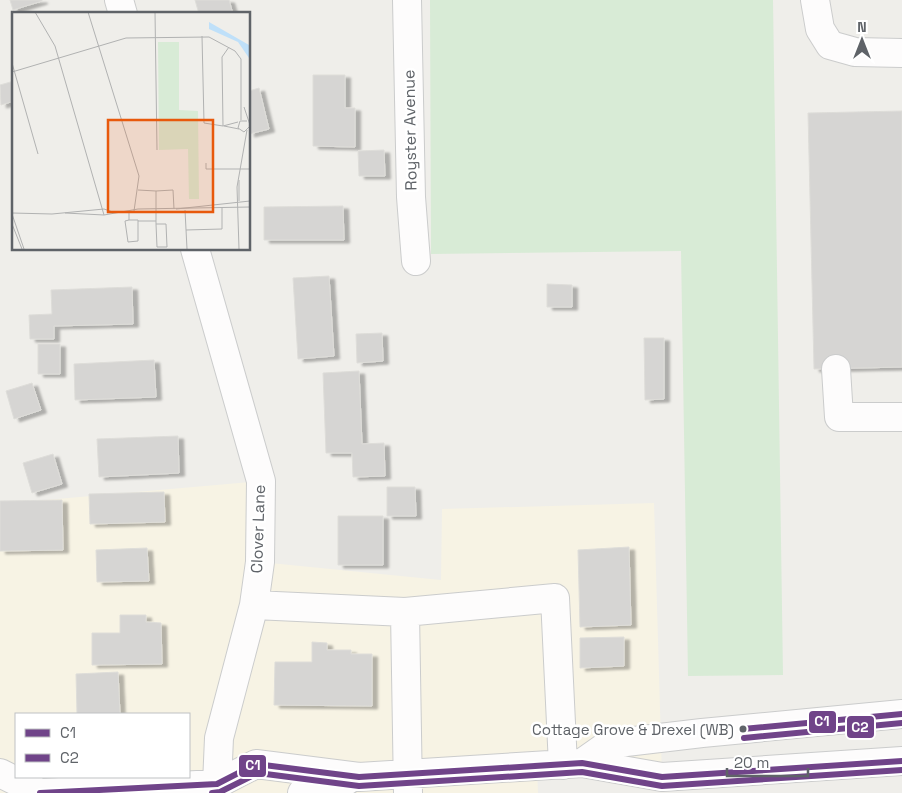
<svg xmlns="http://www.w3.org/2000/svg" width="902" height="793" font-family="'Space Grotesk',sans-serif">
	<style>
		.commercial { fill: #f7f3e4; fill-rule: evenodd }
		.green { fill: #d8ebd6 }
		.building { fill: #d6d5d3; stroke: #deddd9; filter: url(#shadow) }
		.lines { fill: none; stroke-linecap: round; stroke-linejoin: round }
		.minor-casing { stroke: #cbcccc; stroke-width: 30 }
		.minor { stroke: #fdfcfc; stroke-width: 28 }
		.bus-1-casing { stroke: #fff; stroke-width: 10 }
		.bus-2-casing { stroke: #fff; stroke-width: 10 }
		.bus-1 { stroke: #704489; stroke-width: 6 }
		.bus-2 { stroke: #704489; stroke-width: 6 }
		.bus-dot { fill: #5f6368; stroke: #fff; stroke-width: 2 }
		.labels { text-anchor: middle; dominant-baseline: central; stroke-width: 5; stroke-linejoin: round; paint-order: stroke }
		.bus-label { font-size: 15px; fill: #5f6368; stroke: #fff; text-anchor: end }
		.street-label { font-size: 16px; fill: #5f6368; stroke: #fff }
		.inset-road { fill: none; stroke: #b1b2b2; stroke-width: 1 }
		.view { fill: #e8590c; fill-opacity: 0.15; stroke: #e8590c; stroke-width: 2.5 }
		.inset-edge { fill: none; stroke: #5f6368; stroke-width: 2.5 }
		.line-badge { stroke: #fff; stroke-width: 2 }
		.badge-label { font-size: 14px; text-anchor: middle; font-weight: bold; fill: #fff }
	</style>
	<defs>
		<filter id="shadow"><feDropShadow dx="5.5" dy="3" stdDeviation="1" flood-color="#0004"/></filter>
	</defs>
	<rect width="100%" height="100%" fill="#efeeea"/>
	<path class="commercial" d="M261 481 260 562 441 580 442 509 654 503 662 777 537 767 538 793H0V504ZM16 714H189V777H16Z"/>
	<path class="green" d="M430 0H773L783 675 688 676 681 251 431 254Z"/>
	<path class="building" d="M10 0H42V1L13 10Z
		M195 0H229L233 14H199Z
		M313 75H345V108H355V147L313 146Z
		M14 81V101L1 105 0 85Z
		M259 88 269 129 249 134V91Z
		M902 111V367L814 369 808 113Z
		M384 150 385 176H359L358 151Z
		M343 206 344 240H264V207Z
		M329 276 334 356 298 359 293 278Z
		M547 284 572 285V307H547Z
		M132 287 133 324 54 326V339H30L29 315 52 314 51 290Z
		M382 333 383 361 357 363 356 334Z
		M644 338H664V399L645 400Z
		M38 344H60V374H38Z
		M154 360 156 397 75 400 74 364Z
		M359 371 362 444 384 443 385 476 353 477 352 453H326L323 373Z
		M32 383 41 410 14 419 6 391Z
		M178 436 179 473 99 477 97 439Z
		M53 454 62 484 32 493 23 463Z
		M387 487H415L416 516H387Z
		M164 492 165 522 90 524 89 494Z
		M62 500 63 550 0 551V501Z
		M338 516H383V565H338Z
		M629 547 631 625 580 627 578 550Z
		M147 548 149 581 97 582 96 550Z
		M120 615H146V622L161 623 162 664 92 665V633H120Z
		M624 637V666L580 668V638Z
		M312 642 327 643V650H351V654H372V706L274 705 275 662H312Z
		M118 672 120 714H77L76 674Z"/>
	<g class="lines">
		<g class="minor-casing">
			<path id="minor" d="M119 0 123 14
				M407 0 411 197 416 261
				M815 0 820 29 830 45 855 52 902 53
				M195 249 261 481 260 562 254 605 219 738 217 784
				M836 369 839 417H902
				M254 605 405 612 408 793
				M405 612 555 598 563 765
				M582 763 609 744 702 733 902 714
				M0 773 40 793
				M40 793 217 784 256 764 359 777 582 763 662 777 902 761
				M302 793 348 780"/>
		</g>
		<use href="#minor" class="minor"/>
		<g class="bus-1-casing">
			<path id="bus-1" d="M743 729 902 714
				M40 793 217 784 256 764 359 777 582 763 662 777 902 761"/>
		</g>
		<g class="bus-2-casing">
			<path id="bus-2" d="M744 738 902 723
				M212 793 220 792 258 773 359 786 582 772 662 786 902 770"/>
		</g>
		<use href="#bus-1" class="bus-1"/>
		<use href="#bus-2" class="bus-2"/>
	</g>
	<circle class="bus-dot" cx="743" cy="729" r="4.5"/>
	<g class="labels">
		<g class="bus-label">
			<text x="734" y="729">Cottage Grove &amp; Drexel (WB)</text>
		</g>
		<g class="street-label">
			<text transform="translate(410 130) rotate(-91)">Royster Avenue</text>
			<text transform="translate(258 529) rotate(-88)">Clover Lane</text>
		</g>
	</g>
	<g transform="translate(12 12)">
		<rect width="238" height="238" fill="#efeeea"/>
		<path d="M146 30H167V98L186 99 187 187H177L176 137 147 138Z" fill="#d8ebd6"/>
		<path d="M197 10 237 33V46L226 30 197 17Z" fill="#bfe0f9"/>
		<path class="inset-road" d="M23 0 43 34 92 203M76 0 127 164 122 199M143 0 145 138M190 24 192 111 211 114 226 110M0 51 26 142M0 60 114 26 197 25 223 39 229 47V108M232 95 238 113M235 109H228L226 116 232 120 238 114M211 114 210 45 217 35M212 114 227 117M194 151V157H238M126 178 144 179V212H154L155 235H145L144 212M144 179 161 178 162 197M227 189V168M164 197 238 189M173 198 175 237M117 199V208L113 209 116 230 126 229V208H117M0 201 40 202 92 197 101 200M53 201 92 203 126 197 238 195M0 202 12 237M126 209H144M0 212 10 237M174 218 210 217V196M227 237 225 175 235 118"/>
		<path class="view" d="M96 108H201V200H96Z"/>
		<rect width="238" height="238" class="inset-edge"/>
	</g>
	<g class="line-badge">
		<rect x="808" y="710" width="29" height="24" rx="5" fill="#704489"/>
		<rect x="846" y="715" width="29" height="24" rx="5" fill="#704489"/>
		<rect x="238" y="754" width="29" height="24" rx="5" fill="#704489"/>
	</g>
	<g class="badge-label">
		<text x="822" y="726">C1</text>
		<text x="860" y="732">C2</text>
		<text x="253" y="770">C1</text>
	</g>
	<rect x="15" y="713" width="175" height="65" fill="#ffffff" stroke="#bfc1c3"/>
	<rect x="25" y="729" width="25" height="8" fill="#704489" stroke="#bfc1c3"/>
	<text x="60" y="738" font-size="15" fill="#5f6368">C1</text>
	<rect x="25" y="754" width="25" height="8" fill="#704489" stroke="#bfc1c3"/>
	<text x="60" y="763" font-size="15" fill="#5f6368">C2</text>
	<g transform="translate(862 40)" stroke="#ffffff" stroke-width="4" paint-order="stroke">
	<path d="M0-4L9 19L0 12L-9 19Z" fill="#5f6368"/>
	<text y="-8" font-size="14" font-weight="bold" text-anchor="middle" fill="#5f6368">N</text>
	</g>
	<path d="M727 768v8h81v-8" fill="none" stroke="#5f6368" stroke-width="2.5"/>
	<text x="734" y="768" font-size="15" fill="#5f6368" stroke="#ffffff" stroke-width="4" paint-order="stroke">20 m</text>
</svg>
